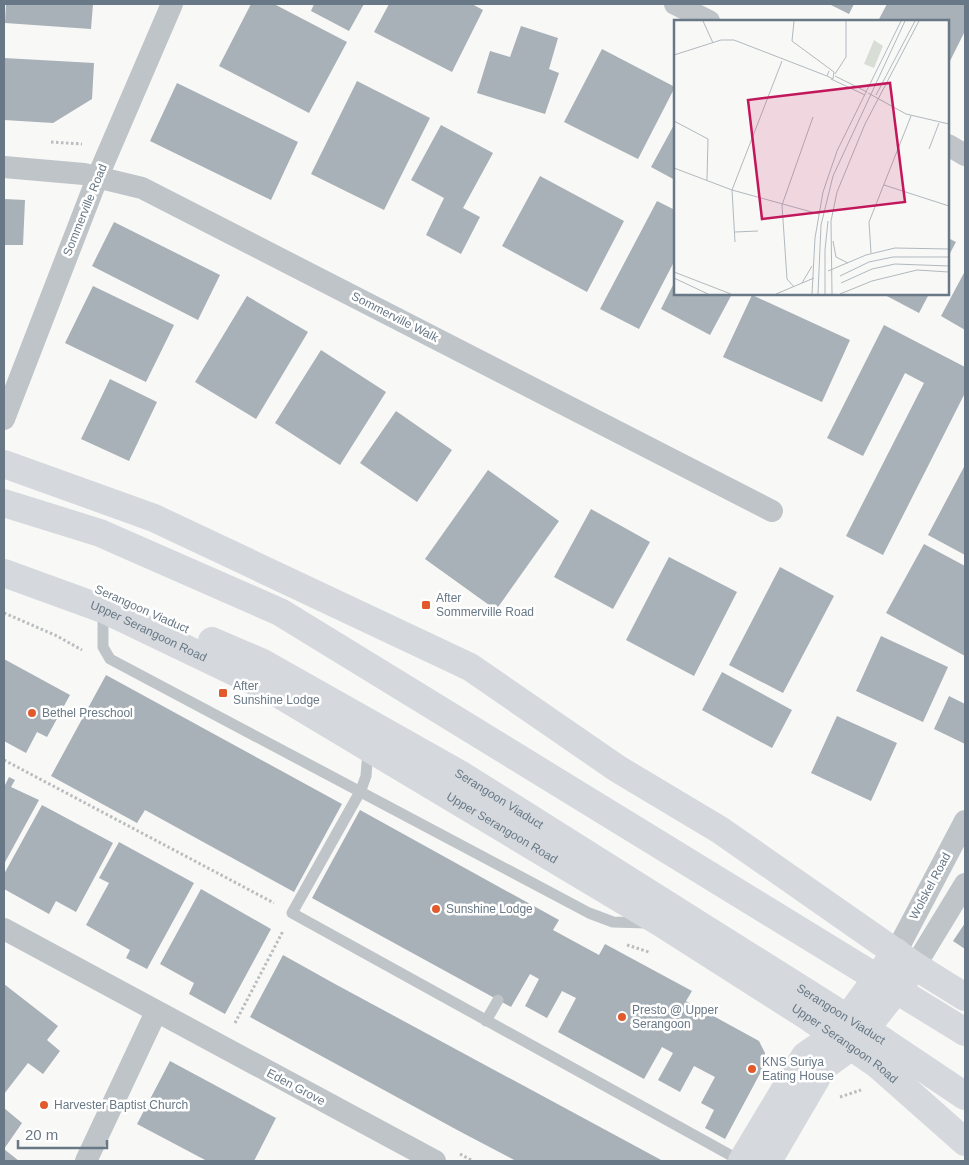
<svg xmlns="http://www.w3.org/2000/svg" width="969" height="1165" font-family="Helvetica,sans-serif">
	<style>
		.building { fill: #a8b1b7 }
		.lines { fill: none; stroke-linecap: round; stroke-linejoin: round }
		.path { stroke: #babdc0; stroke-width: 3; stroke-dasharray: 2.5 2.5; stroke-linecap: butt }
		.lane { stroke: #bfc4c8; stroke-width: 11 }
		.street { stroke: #bfc4c8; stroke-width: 22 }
		.secondary { stroke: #d5d9dd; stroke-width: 28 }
		.primary { stroke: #d5d9dd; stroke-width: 28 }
		.poi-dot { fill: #e2592c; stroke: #fff; stroke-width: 2 }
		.labels { text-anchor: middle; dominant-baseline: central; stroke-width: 5; stroke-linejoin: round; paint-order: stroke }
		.street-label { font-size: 12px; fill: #687886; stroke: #fff }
		.poi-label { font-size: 12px; fill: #687886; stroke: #fff; text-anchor: start }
		.inset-road { fill: none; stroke: #b1b9bf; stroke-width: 1 }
		.view { fill: #c2185b; fill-opacity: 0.15; stroke: #c2185b; stroke-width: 2.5 }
		.inset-edge { fill: none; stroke: #687886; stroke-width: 2.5 }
	</style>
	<rect width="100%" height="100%" fill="#f8f8f6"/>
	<path class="building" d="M6 4H93L91 29 5 23Z
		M251 4H274L347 42 309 113 219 66Z
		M314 4H364L349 31 311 11Z
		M389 4H472L483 10 452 72 374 32Z
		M829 4H854L849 14Z
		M887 4H965V31L948 65V21H878Z
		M521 26 558 38 549 69 559 73 545 114 477 93 490 51 510 57Z
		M602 49 675 87 638 159 564 122Z
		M4 58 94 63 92 99 53 123 4 120Z
		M357 81 430 118 384 210 311 174Z
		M177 83 298 142 271 200 150 141Z
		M675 123V180L651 167Z
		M441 125 493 153 463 208 480 217 461 254 426 235 444 198 411 180Z
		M540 176 624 221 587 292 502 246Z
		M4 199 25 200 23 245H4Z
		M657 201 675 210V260L639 329 600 309Z
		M114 222 220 275 198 320 92 266Z
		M948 238 956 242 948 257Z
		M965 271V330L941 316Z
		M675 281V294H732L710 335 661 309Z
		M93 286 174 325 146 382 65 343Z
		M883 294H929L919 313Z
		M752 295 850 340 822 402 723 357Z
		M247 296 308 332 256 419 195 382Z
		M884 325 965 367V393L883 555 846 536 924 383 905 373 863 456 827 438Z
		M321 350 386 392 340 465 275 423Z
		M110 379 157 402 129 461 81 439Z
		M396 411 452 450 417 502 360 463Z
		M965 465V555L928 535Z
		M488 470 559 521 496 610 425 559Z
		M591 509 650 542 613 609 554 577Z
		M924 544 965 566V656L886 613Z
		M669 557 737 592 694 676 626 640Z
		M780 567 834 596 783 693 729 665Z
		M881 636 948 667 923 722 856 691Z
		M4 659 70 695 47 737 37 732 26 753 4 741Z
		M722 672 792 710 772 748 702 710Z
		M106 675 342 804 294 892 145 810 137 823 51 776Z
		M949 696 965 704V744L934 729Z
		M837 716 897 743 871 801 811 773Z
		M9 777 15 780 11 787 39 800 4 864V787Z
		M42 805 113 843 76 912 56 901 49 914 4 889V874Z
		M360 810 559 920 553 930 599 955 605 944 692 991 686 1001 759 1041 765 1053 764 1066 725 1139 705 1128 714 1110 701 1103 715 1077 694 1066 680 1092 658 1080 673 1053 662 1047 644 1079 558 1032 576 998 562 991 547 1018 525 1006 539 979 530 974 511 1007 312 898Z
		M119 842 194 883 147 969 126 958 130 950 86 925 109 883 99 878Z
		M201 889 271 929 225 1014 189 994 194 983 160 964Z
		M965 923V949L953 941Z
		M283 955 335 984 663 1161H516L459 1131 250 1017Z
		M4 984 58 1026 47 1040 60 1051 43 1074 28 1063 4 1094Z
		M170 1061 276 1118 254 1161H207L137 1124Z
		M4 1108 22 1123 4 1149 19 1161H4Z"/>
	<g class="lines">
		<path class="path" d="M51 142 82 144
			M4 613 57 636 82 650
			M4 760 274 903
			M627 945 649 952
			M235 1023 283 931
			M840 1097 861 1090
			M460 1154 473 1161"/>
		<path class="lane" d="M103 609V647L110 659 589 913 613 922 647 923
			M368 749 366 776 361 790 292 913 741 1161
			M486 1021 498 1000"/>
		<path class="street" d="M675 4 709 21
			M948 145 965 155
			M4 167 84 174 142 188 772 511
			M4 419 98 176 172 4
			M4 929 435 1161
			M896 952 965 821
			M915 966 965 884
			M86 1161 156 1012"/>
		<path class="secondary" d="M742 1161 805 1056 835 1035 896 952
			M768 1161 823 1067 852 1046 915 966"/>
		<g class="primary">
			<path d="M4 464 154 518 470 667 618 769 720 830 915 966 965 997"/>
			<path d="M4 503 100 533 280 612 965 1032"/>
			<path id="s1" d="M4 573 103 609 272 690 661 923 807 1016 878 1065 965 1142"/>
			<path id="s2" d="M212 641 261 662 463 776 874 1035 965 1096"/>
		</g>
	</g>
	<g class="poi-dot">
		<rect x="421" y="600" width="10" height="10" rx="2.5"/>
		<rect x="218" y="688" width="10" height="10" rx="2.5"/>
		<circle cx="32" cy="713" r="5"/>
		<circle cx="436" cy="909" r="5"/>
		<circle cx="622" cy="1017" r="5"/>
		<circle cx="752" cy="1069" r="5"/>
		<circle cx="44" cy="1105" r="5"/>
	</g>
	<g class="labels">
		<g class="street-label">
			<text transform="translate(85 210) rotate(-68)">Sommerville Road</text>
			<text transform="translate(395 317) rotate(27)">Sommerville Walk</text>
			<text transform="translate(142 609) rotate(24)">Serangoon Viaduct</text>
			<text stroke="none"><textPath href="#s1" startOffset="156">Upper Serangoon Road</textPath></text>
			<text stroke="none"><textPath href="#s2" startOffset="328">Serangoon Viaduct</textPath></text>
			<text stroke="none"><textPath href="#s1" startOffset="561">Upper Serangoon Road</textPath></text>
			<text transform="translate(930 886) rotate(-62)">Wolskel Road</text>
			<text stroke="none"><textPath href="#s2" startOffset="732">Serangoon Viaduct</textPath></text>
			<text stroke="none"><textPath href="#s1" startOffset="966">Upper Serangoon Road</textPath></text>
			<text transform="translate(296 1087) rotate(28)">Eden Grove</text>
		</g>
		<g class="poi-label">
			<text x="436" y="598">After<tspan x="436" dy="14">Sommerville Road</tspan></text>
			<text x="233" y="686">After<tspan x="233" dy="14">Sunshine Lodge</tspan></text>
			<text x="42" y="713">Bethel Preschool</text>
			<text x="446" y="909">Sunshine Lodge</text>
			<text x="632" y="1010">Presto @ Upper<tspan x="632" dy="14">Serangoon</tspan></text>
			<text x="762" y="1062">KNS Suriya<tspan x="762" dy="14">Eating House</tspan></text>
			<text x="54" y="1105">Harvester Baptist Church</text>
		</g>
	</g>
	<g transform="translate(674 20)">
		<rect width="275" height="275" fill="#f8f8f6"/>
		<path d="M200 20 209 26 200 48 190 44Z" fill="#d8ddd5"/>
		<path class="inset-road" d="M29 1 39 23M120 1 118 21 160 52 159 59 153 56 155 51M0 35 47 20H60L153 56M161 54 172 37V1M161 56 193 72M157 59 191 75M194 73 232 94 275 104M202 75 241 1M0 101 34 119 33 160M255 129 265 103M0 148 58 170 145 194M210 165 275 186M61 212 84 211M159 221 162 237 174 243M61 222 58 170 108 41M197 233 195 202 237 96M154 251 192 235 221 228 275 229M0 252 57 274M166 256 195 242 219 237H275M0 258 34 274M128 263 138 246M167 263 198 249 221 244 275 246M120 267 113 259 108 185 139 97M102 274 140 258M138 274 141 218 149 172 163 131 227 1M144 274 147 205 159 156 231 1M151 274V230L154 201M158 274 157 201 163 172 191 104 245 1M166 274 198 261 243 250 275 252"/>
		<path class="view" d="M216 63 231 182 88 199 74 80Z"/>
		<rect width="275" height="275" class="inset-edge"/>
	</g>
	<rect width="969" height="1165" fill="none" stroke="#687886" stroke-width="10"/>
	<path d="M18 1140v8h89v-8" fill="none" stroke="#687886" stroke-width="2.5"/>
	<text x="25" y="1140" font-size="15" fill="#687886" stroke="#ffffff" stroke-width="4" paint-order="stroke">20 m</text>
</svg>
